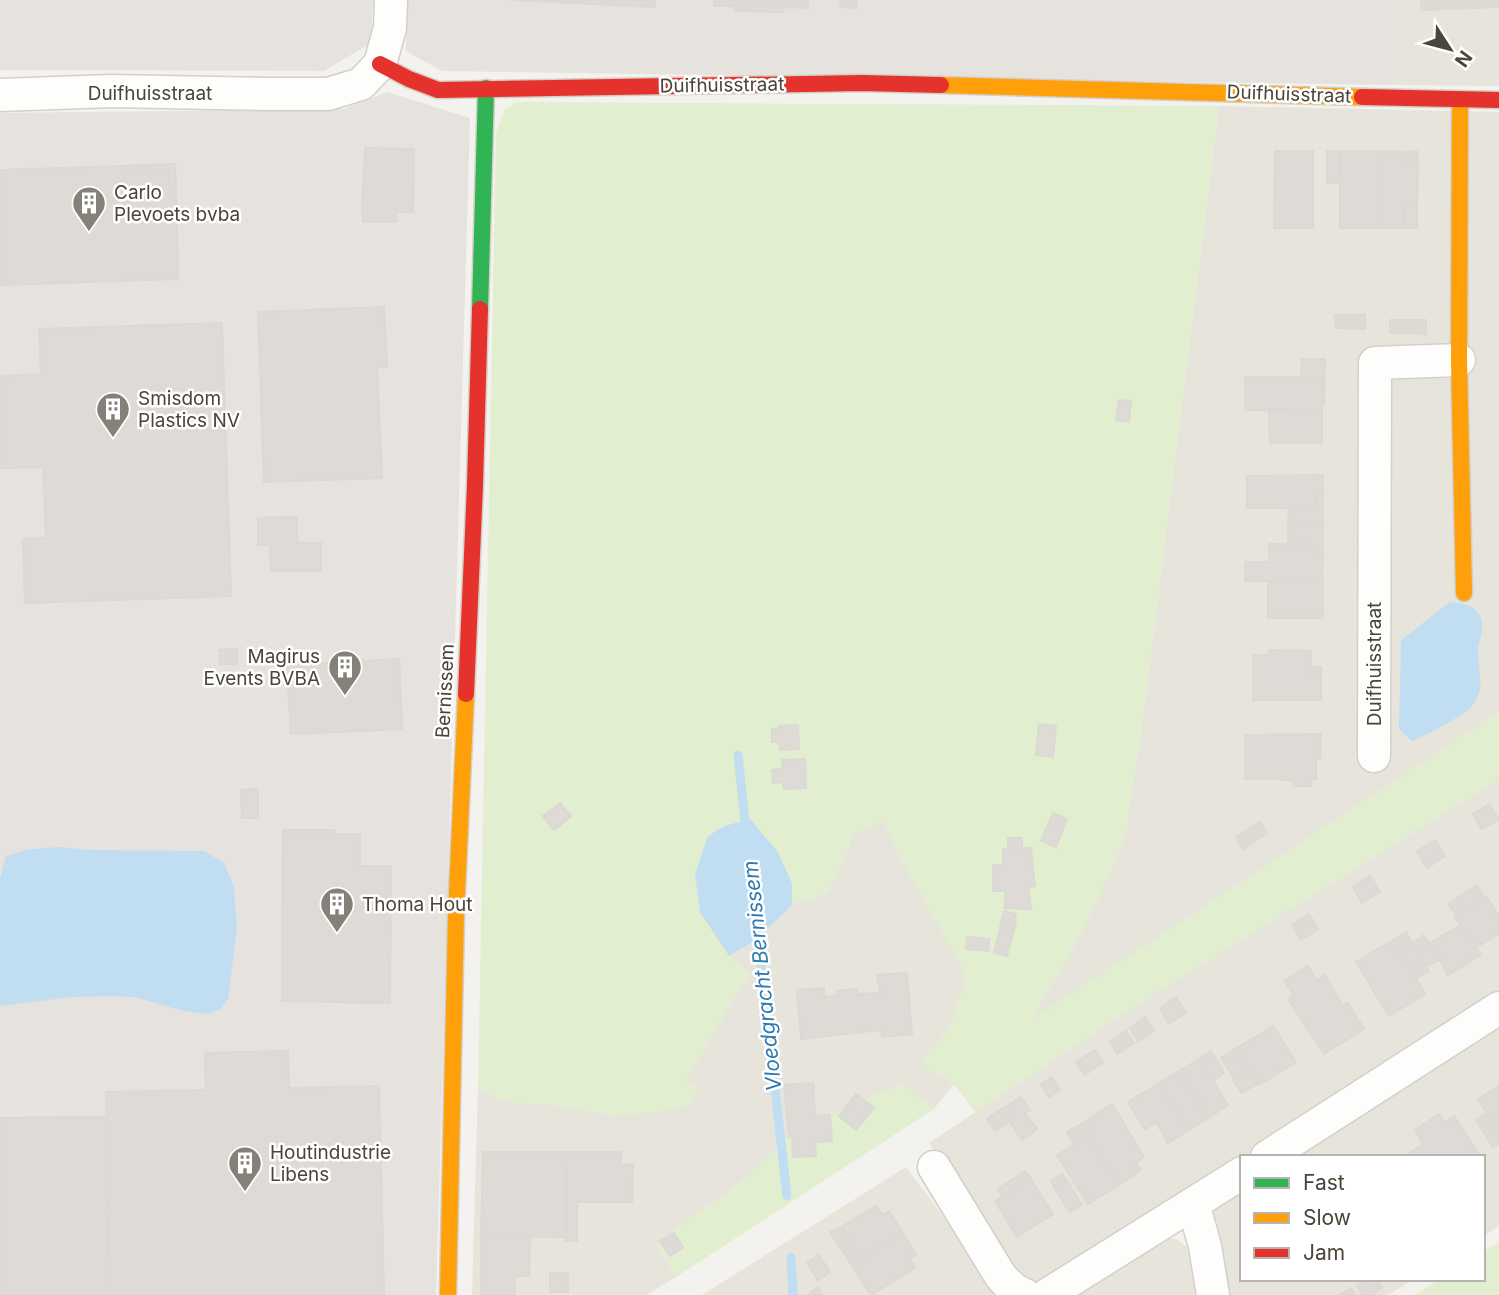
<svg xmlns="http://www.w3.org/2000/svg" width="1499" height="1295" font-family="Inter,sans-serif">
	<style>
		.residential { fill: #e7e4dc }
		.industrial { fill: #e6e2de }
		.green { fill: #e1eecf }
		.water { fill: #c0ddf1 }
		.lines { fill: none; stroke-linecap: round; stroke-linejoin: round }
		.stream { stroke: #c0ddf1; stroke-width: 9 }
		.building { fill: #dedbd6; stroke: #dcd9d4; stroke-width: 2 }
		.street-casing { stroke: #d2d0cb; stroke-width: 35 }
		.fast-casing { stroke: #d3cfc5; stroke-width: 19 }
		.slow-casing { stroke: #d3cfc5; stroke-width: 19 }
		.jam-casing { stroke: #d3cfc5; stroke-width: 19 }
		.street { stroke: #fdfdfc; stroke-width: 32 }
		.fast { stroke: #30b455; stroke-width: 16 }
		.slow { stroke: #ff9f0a; stroke-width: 16 }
		.jam { stroke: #e5322d; stroke-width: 16 }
		.labels { text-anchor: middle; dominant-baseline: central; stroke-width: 5; stroke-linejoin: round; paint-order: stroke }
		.street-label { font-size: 19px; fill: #4b4439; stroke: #fff }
		.poi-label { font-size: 19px; fill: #4b4439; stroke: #fff; text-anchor: start }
		.water-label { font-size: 21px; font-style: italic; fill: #2e7ab2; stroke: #fff }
	</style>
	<rect width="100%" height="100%" fill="#f4f2ee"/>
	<path class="residential" d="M1391 0H1499V86L1396 85Z
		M1219 106 1499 112V712L1030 1022 1077 941 1113 867 1126 829 1143 717Z
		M1499 779V997L1247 1157H1242V1160L1037 1285 1013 1274 929 1143 1119 1016Z
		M883 821 902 860 967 975 950 1027 921 1063 954 1084 934 1109 901 1085 851 1105 835 1115 799 1131 781 1144 756 1169 729 1192 696 1214 657 1245 676 1277 646 1295H472L478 1086 501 1101 572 1107 609 1115 685 1082 732 1001 750 974 729 956 755 941 792 905 828 893 847 852 853 833Z
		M1499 1027V1226L1483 1236V1157H1293Z
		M906 1167 1003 1295H702Z
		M1242 1189V1279H1414L1388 1295H1227L1213 1207Z
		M1166 1238 1176 1239 1187 1247 1198 1295H1069Z"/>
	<path class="industrial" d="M0 0H373L371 43 324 71 0 70Z
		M408 0H1391L1396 85 442 71 406 51Z
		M387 92 470 118 436 1295H0V113L344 109Z"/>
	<path class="green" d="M517 102 1219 106 1143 717 1126 829 1113 867 1077 941 1031 1020 1499 712V779L1119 1016 975 1112 954 1084 921 1063 950 1027 966 975 902 860 883 822 853 833 847 852 828 893 792 905V883L778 852 750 819 724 826 708 836 729 956 750 973 732 1001 686 1081 698 1088 688 1105 657 1113 609 1115 572 1107 501 1101 478 1086 496 132 505 109Z
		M901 1085 934 1109 676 1277 657 1245 696 1214 729 1192 756 1169 781 1144 799 1131 835 1115 851 1105Z
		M1499 1242V1295H1415L1440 1279H1483V1252Z"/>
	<path class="water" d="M1450 602C1462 603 1472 604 1479 614 1487 626 1478 640 1478 652 1478 670 1486 689 1473 705 1467 714 1424 737 1412 741L1399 729 1401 640Z
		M750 819 778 852 792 883V905L755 941 729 956 700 912 695 874 708 836 724 826Z
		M58 847 91 850 204 851 224 863 234 887 237 929 228 999 221 1009 208 1014 184 1011 134 997 108 996 72 997 0 1006V879L6 856 26 850Z"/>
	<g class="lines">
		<path class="stream" d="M738 755 746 830
			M757 928 787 1196
			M791 1257 793 1295"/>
	</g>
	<path class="building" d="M510 0H655V7Z
		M715 0H808V8L784 7 783 12 734 11V6H714Z
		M841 0H857L856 8 840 7Z
		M1421 0H1499V7L1422 10Z
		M365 148 414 149 413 212H396V222H363V213H362Z
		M1275 151H1313V228H1274Z
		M1327 151H1340V183H1327Z
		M1340 151H1379V228H1340Z
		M1379 151 1402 152 1401 166H1418L1417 206H1404V228H1379Z
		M1417 151 1418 166H1401L1402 152Z
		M175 164 176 187H169V171L147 172 146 165Z
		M146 165 147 172 121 173V166Z
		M121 166V173L169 171V187H176L178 279 0 285V170Z
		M1404 206H1417V228H1404Z
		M384 307 387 366 377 367 382 478 264 482 258 312Z
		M1335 315H1343V328H1336Z
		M1343 315H1365V329L1343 328Z
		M1390 320H1409V333H1390Z
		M1409 320H1426V334L1409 333Z
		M222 323 231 596 25 603 23 539 46 538 43 467 0 468V376L41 374 39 329Z
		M1302 359H1325L1324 404H1322V377H1301Z
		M1245 377H1322V410H1245Z
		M1119 400 1131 401 1129 422 1116 420Z
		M1269 409 1322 410V443H1270Z
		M1323 475V489H1316V508H1247V476Z
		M1316 489H1323V526H1288L1289 508H1316Z
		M297 517V543H321V571H271L270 545H258V518Z
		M1288 526H1323V559H1318L1319 545H1288Z
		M1269 544 1319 545 1318 559H1323L1322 581 1323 582 1245 581V562H1269Z
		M1268 581 1323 582V613L1268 612Z
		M1268 612 1323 613V618H1268Z
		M237 649V664H220L219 650Z
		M1269 650 1311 651 1310 675 1321 674V700H1253V655H1268Z
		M399 659 402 729 291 734 287 665Z
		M1311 667H1321V674L1310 675Z
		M1039 724 1056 726 1053 757 1036 755Z
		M798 725 799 749 780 750 779 742H772V729L779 728V726Z
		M1321 734 1320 759H1316V779H1310L1311 786H1293V780H1280L1279 778 1245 779V735Z
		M805 759 806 788 784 789 783 782 773 783 772 770 783 769 782 760Z
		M258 789V818H242L241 790Z
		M560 803 571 816 554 830 543 816Z
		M1489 804 1499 819 1482 829 1473 814Z
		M1053 813 1067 819 1056 847 1041 841Z
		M1260 822 1267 833 1243 849 1236 837Z
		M283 830H334V834H283Z
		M283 834H360V866H391L390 1003 282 1001Z
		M1008 838H1022V848H1031L1035 886 1028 887 1031 909 1005 908V891H993V865H1003V849L1008 850Z
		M1435 840 1445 856 1427 868 1417 851Z
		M1370 876 1380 892 1362 903 1353 887Z
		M1477 885 1485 898 1457 916 1448 904Z
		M1487 897 1499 916V933L1476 948 1455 917Z
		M1004 911 1016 914 1014 922 1016 923 1007 956 994 953Z
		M1309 914 1318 929 1301 940 1292 925Z
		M1460 925 1481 955 1448 975 1430 943Z
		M1406 932 1429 971 1416 978 1393 940Z
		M1424 935 1439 959 1427 967 1412 944Z
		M967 937 989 939 988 951 966 949Z
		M1393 940 1425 994 1389 1016 1356 962Z
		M1308 966 1316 980 1325 975 1343 1006 1348 1003 1364 1029 1324 1054 1288 999 1294 995 1284 981Z
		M907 973 912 1034 882 1037 881 1030 801 1039 797 990 824 988V997L835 996 837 998V991L857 989 858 996 859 994 880 993 877 975Z
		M1176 997 1186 1013 1169 1024 1160 1009Z
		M1145 1017 1154 1031 1138 1041 1130 1028Z
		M1273 1026 1296 1062 1259 1085 1235 1049Z
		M1126 1031 1134 1043 1117 1054 1110 1042Z
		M1235 1049 1249 1070 1235 1079 1221 1058Z
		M1095 1050 1103 1062 1085 1075 1076 1062Z
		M288 1051 289 1088 379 1086 384 1295H109L106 1092 206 1090 205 1053Z
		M1211 1051 1224 1073 1213 1081 1199 1059Z
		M1199 1059 1228 1105 1208 1118 1179 1071Z
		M1249 1070 1258 1083 1242 1093 1233 1080Z
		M1179 1071 1208 1118 1189 1130 1159 1083Z
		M1052 1077 1060 1090 1049 1097 1041 1084Z
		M813 1083 815 1116 830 1115 832 1141 815 1142 816 1156 793 1157 792 1137H789L784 1085Z
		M1159 1083 1189 1130 1168 1143 1156 1122 1145 1129 1128 1102Z
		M1499 1086V1132L1478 1099Z
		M856 1094 874 1108 856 1130 839 1116Z
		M1021 1097 1030 1110 1025 1113 1037 1129 1022 1140 1002 1109Z
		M1112 1104 1144 1157 1136 1163 1141 1170 1119 1185 1081 1124Z
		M1002 1109 1010 1121 995 1131 987 1119Z
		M1487 1113 1499 1132V1144L1493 1147 1476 1120Z
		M1439 1114 1445 1122 1454 1116 1476 1150 1465 1157H1412L1409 1153 1423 1144 1415 1130Z
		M106 1117 109 1295H0V1118Z
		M1081 1124 1119 1185 1088 1204 1057 1155 1074 1145 1067 1132Z
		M1476 1150 1480 1157H1465Z
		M483 1152H567V1237L481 1236Z
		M567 1152H621V1165L633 1164 632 1202H577V1241H566Z
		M1025 1171 1030 1178 1002 1196 998 1189Z
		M1062 1174 1067 1181 1055 1189 1051 1181Z
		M1030 1178 1053 1214 1017 1237 995 1201Z
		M1067 1181 1082 1205 1070 1212 1055 1189Z
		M876 1206 882 1215 889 1211 903 1233 861 1259 841 1227Z
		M841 1227 861 1259 851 1264 830 1232Z
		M674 1233 683 1247 670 1256 660 1241Z
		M903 1233 916 1255 910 1259 915 1268 871 1295 851 1264Z
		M481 1236H530L529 1276H515V1295H481Z
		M819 1255 830 1272 818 1280 807 1263Z
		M550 1273H568V1292H550Z
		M1368 1279H1377L1382 1288 1371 1295H1362L1357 1286Z
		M818 1287 823 1295H808Z
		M1351 1288 1356 1295H1339Z"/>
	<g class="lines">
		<g class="street-casing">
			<path id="street" d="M0 95 111 91 270 94H328L361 84 380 64 390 28 391 0
				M1374 756 1375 363 1459 360
				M1267 1157 1499 1008
				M934 1167 1000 1275C1007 1284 1014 1291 1025 1295
				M1193 1204 1205 1246 1213 1295
				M1047 1295 1242 1173"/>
		</g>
		<g class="fast-casing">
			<path id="fast" d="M480 309 486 88"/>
		</g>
		<g class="slow-casing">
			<path id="slow" d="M941 85 1362 97
				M1460 100 1459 360 1464 593
				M448 1295 456 914 466 694"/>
		</g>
		<g class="jam-casing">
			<path id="jam" d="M380 64 409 79 438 90 862 83 941 85
				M1362 97 1499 100
				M466 694 475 485 480 309"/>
		</g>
		<use href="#street" class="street"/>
		<use href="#fast" class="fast"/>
		<use href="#slow" class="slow"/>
		<use href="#jam" class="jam"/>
	</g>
	<defs>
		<g id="building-pin" transform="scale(1.75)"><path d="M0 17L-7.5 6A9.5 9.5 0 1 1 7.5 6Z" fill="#868178" stroke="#fff"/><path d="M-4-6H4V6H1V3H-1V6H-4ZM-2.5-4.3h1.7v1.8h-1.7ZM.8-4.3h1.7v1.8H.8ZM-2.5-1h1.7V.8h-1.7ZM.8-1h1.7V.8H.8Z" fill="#fff"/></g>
	</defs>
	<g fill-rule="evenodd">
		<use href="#building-pin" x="89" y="203"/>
		<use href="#building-pin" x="113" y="409"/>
		<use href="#building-pin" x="345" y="667"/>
		<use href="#building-pin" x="337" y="904"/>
		<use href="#building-pin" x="245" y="1163"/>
	</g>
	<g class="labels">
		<g class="street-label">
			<text transform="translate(722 85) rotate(-1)">Duifhuisstraat</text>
			<text x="150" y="93">Duifhuisstraat</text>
			<text transform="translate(1289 94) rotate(2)">Duifhuisstraat</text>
			<text transform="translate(1374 664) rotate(-90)">Duifhuisstraat</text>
			<text transform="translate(445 691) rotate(-87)">Bernissem</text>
		</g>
		<g class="poi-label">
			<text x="114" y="192">Carlo<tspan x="114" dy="22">Plevoets bvba</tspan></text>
			<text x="138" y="398">Smisdom<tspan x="138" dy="22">Plastics NV</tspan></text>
			<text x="320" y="656" text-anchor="end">Magirus<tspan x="320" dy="22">Events BVBA</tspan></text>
			<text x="362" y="904">Thoma Hout</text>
			<text x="270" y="1152">Houtindustrie<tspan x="270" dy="22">Libens</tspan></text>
		</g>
		<g class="water-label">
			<text transform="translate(762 976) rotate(-96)">Vloedgracht Bernissem</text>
		</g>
	</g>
	<rect x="1240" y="1155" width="245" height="126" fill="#ffffff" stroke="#b7b4b0" stroke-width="2"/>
	<rect x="1254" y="1178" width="35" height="10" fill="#30b455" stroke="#b7b4b0" stroke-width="2"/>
	<text x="1303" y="1190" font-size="21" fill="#4b4439">Fast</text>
	<rect x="1254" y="1213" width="35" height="10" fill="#ff9f0a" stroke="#b7b4b0" stroke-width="2"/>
	<text x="1303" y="1225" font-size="21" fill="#4b4439">Slow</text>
	<rect x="1254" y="1248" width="35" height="10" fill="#e5322d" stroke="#b7b4b0" stroke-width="2"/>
	<text x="1303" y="1260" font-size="21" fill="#4b4439">Jam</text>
	<g transform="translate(1450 49) rotate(126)" stroke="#ffffff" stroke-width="5" paint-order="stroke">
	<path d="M0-5L12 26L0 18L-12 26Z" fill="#4b4439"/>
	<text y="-10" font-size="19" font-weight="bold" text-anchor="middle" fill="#4b4439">N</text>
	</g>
</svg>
